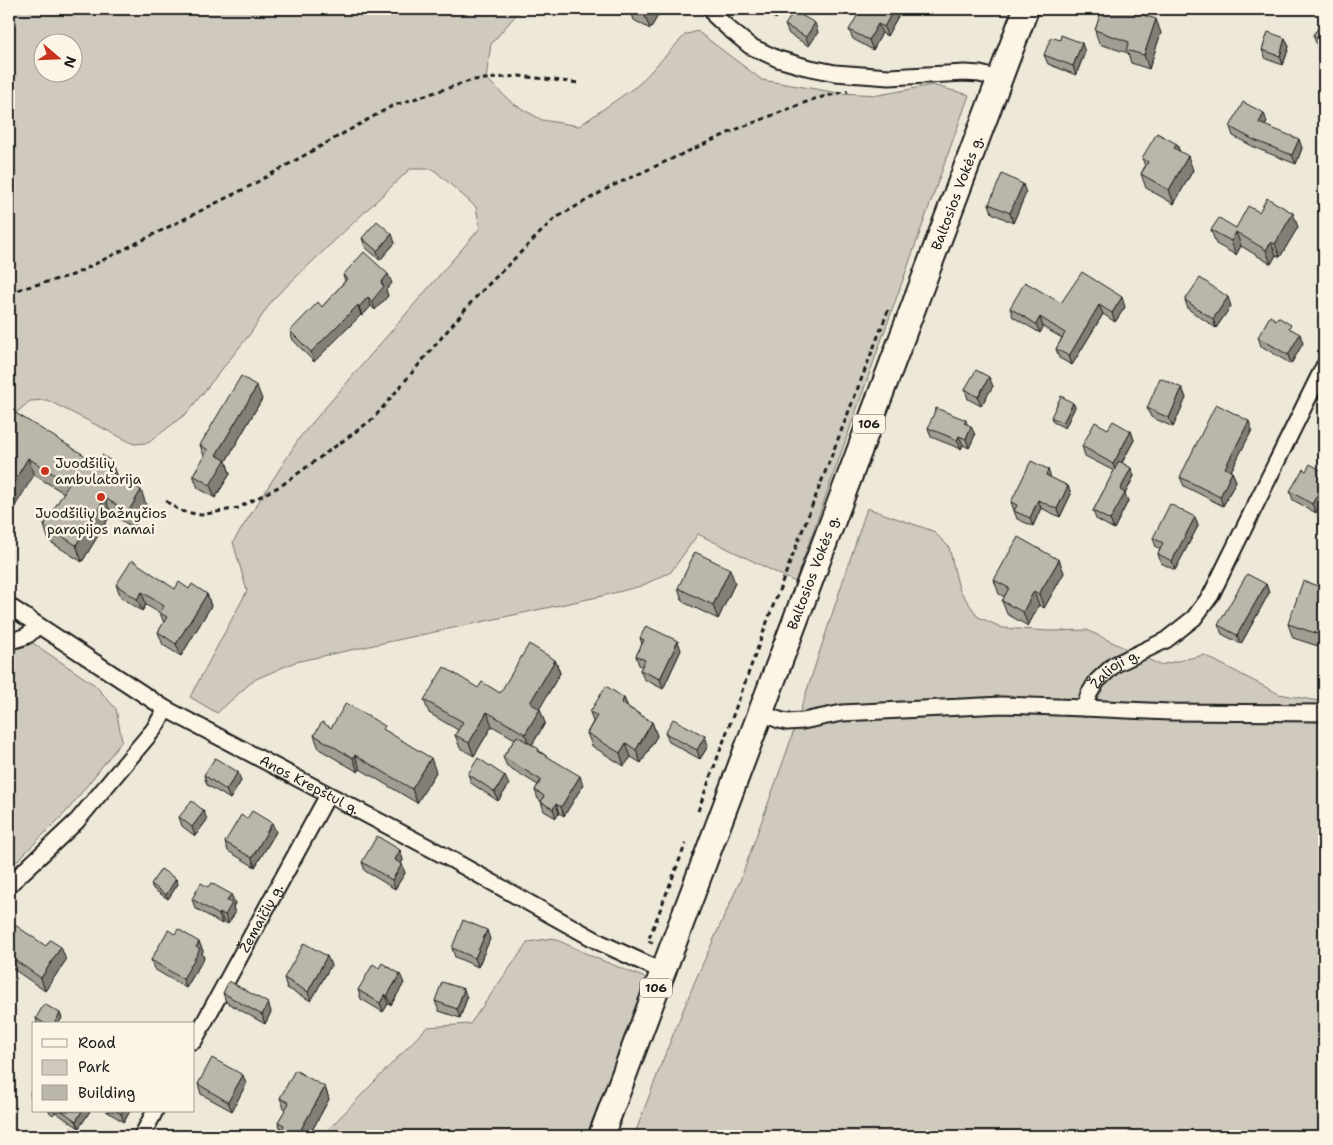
<svg xmlns="http://www.w3.org/2000/svg" width="1333" height="1145" font-family="'Shantell Sans',sans-serif">
	<style>
		.green { fill: #cfcabd; stroke: #76736c; fill-rule: evenodd }
		.lines { fill: none; stroke-linecap: round; stroke-linejoin: round }
		.street-casing { stroke: #1c1c1c; stroke-width: 19 }
		.primary-casing { stroke: #1c1c1c; stroke-width: 28 }
		.path { stroke: #1c1c1c; stroke-width: 3; stroke-dasharray: 5 4; stroke-linecap: butt }
		.street { stroke: #fcf5e5; stroke-width: 15 }
		.primary { stroke: #fcf5e5; stroke-width: 24 }
		.wall { fill: #a09d92; stroke: #1c1c1c }
		.shaded-wall { fill: #827f77; stroke: #1c1c1c }
		.building { fill: #bab6aa; stroke: #1c1c1c }
		.poi-dot { fill: #c8321e; stroke: #fcf5e5; stroke-width: 2 }
		.labels { text-anchor: middle; dominant-baseline: central; stroke-width: 5; stroke-linejoin: round; paint-order: stroke }
		.shield { fill: #fcf5e5; stroke: #5f5d58; stroke-width: 1 }
		.shield-label { font-size: 12px; font-weight: bold; fill: #1c1c1c }
		.street-label { font-size: 14px; fill: #1c1c1c; stroke: #fcf5e5 }
		.poi-label { font-size: 14px; fill: #1c1c1c; stroke: #fcf5e5; text-anchor: start }
	</style>
	<rect width="100%" height="100%" fill="#eee8d9"/>
	<filter id="ink" filterUnits="userSpaceOnUse"><feTurbulence type="fractalNoise" baseFrequency=".02" numOctaves="2"/><feDisplacementMap in="SourceGraphic" scale="10" xChannelSelector="R" yChannelSelector="G"/><feConvolveMatrix kernelMatrix="1 2 1 2 8 2 1 2 1" color-interpolation-filters="sRGB"/></filter>
	<g filter="url(#ink)">
		<path class="green" d="M9 9H521L491 44 486 78 512 103 542 120 579 126 638 85 685 35 697 31 762 80 839 93 879 95 932 85 969 95 795 582 698 534 671 572 641 586 602 596 295 662 254 680 217 713 190 697 247 591 233 542 300 437 480 228 476 207 433 169H410L273 299 250 334 187 413 148 443 134 444 47 400 30 401 9 419ZM42 42H72V72H42Z
			M867 508 933 531 949 547 959 589 978 617 1003 628 1050 631 1087 630 1160 665 1204 655 1279 694 1324 702V1136H634L662 1062 695 981 740 881 787 751Z
			M9 627 95 685 116 709 122 741 67 811 9 869Z
			M553 938 596 958 648 979 586 1136H322L427 1027 470 1024 528 942Z"/>
		<g class="lines">
			<g class="street-casing">
				<g id="street">
					<path d="M711 9 715 16 728 28 750 46 778 59 806 67 835 73 889 77 965 73 980 74 999 79"/>
					<path id="s1" d="M9 606 166 709 445 856 601 943 662 971"/>
					<path d="M9 641C23 638 29 637 37 625"/>
					<path d="M1084 708 1169 712 1324 713"/>
					<path id="s2" d="M759 712 779 720 787 722 803 721 842 713 1002 705 1084 708 1089 694 1097 681 1114 665 1166 640 1194 618 1211 595 1324 366"/>
					<path d="M9 885 77 821 154 729 166 709"/>
					<path id="s3" d="M194 1041 328 795"/>
					<path d="M142 1136 155 1111"/>
				</g>
			</g>
			<g class="primary-casing">
				<g id="primary">
					<path id="s4" d="M601 1136C740 760 885 385 1026 9"/>
				</g>
			</g>
			<path class="path" d="M9 292 73 275 250 186 392 106 473 80 519 76 579 83
				M166 501 180 511 201 515 238 508 282 485 373 419 474 299 554 219 610 187 735 130 814 99 848 91
				M698 811 773 606 889 308
				M653 943 648 941 686 843"/>
			<use href="#street" class="street"/>
			<use href="#primary" class="primary"/>
		</g>
		<path class="wall" d="M630 9H662L650 29 634 20Z
			M758 9H782L776 19Z
			M902 9 887 36 882 33 873 50 853 39 849 30Z
			M1324 21V53L1318 48 1313 35Z
			M785 25 818 32 809 46 789 34Z
			M1095 30 1161 33 1149 69 1131 63 1128 53 1099 44Z
			M1285 38 1289 47 1283 65 1266 59 1262 50Z
			M1085 52 1076 75 1048 64 1044 55Z
			M1267 122 1265 126 1302 148 1296 164 1258 149 1233 136 1230 127Z
			M1177 144 1179 151 1193 170 1174 204 1146 188 1141 174 1145 166 1142 158Z
			M1026 193 1013 223 992 213 989 204Z
			M1259 212 1298 227 1280 257 1276 255 1271 264 1241 246 1236 255 1216 244 1211 230 1236 228Z
			M362 238 395 243 380 260 365 247Z
			M343 275 392 283 386 290 388 296 375 310 371 306 362 316 361 315 314 362 293 340 290 331 322 307 345 281Z
			M1185 300 1231 306 1216 328 1188 309Z
			M1061 303 1125 307 1115 322 1103 314 1072 365 1059 358 1056 349 1062 338 1043 327 1040 333 1013 317 1010 308Z
			M1293 330 1303 343 1291 364 1261 346 1258 337Z
			M993 386 981 406 968 399 965 389Z
			M1182 388 1186 398 1173 427 1151 417 1147 408Z
			M262 399 226 461 230 474 215 498 198 488 193 475 204 456 200 445Z
			M1073 403 1075 407 1065 428 1053 422 1051 417Z
			M9 410 147 507 134 528 111 514 82 562 49 541 44 525 64 493 34 475Z
			M966 420 967 424 975 435 969 448 963 445 961 449 931 437 928 428Z
			M1108 429 1131 431 1134 440 1122 463 1131 468 1134 476 1125 494 1128 501 1114 529 1096 519 1093 511 1114 471 1085 456 1082 446Z
			M1252 430 1231 471 1232 472 1236 481 1223 506 1184 486 1180 477Z
			M1306 471 1324 472V498L1316 513 1293 500 1290 491Z
			M1051 478 1068 486 1071 494 1060 517 1041 508 1033 526 1017 519 1011 502Z
			M1195 517 1198 526 1175 570 1161 563 1158 554 1160 549 1156 547 1153 538Z
			M1059 560 1064 573 1044 608 1039 605 1028 626 1007 614 1002 601 1005 597 999 594 994 580Z
			M1324 578V648L1293 638 1288 624 1321 587Z
			M735 583 718 619 683 602 678 588Z
			M1266 584 1269 593 1241 644 1222 634 1218 625Z
			M116 585 175 589H189L207 594 211 606 181 656 163 645 158 632 164 623 160 613 146 605 142 611 121 597Z
			M640 638 681 650 663 689 644 679 640 670 642 667 639 665 636 656 642 644Z
			M555 660 560 673 539 709 545 723 532 745 583 785 564 816 559 813 556 818 544 811 541 802V801L538 799 535 790 538 785 507 766 503 757 515 739 492 726 474 756 460 748 455 735 458 730 429 713 424 700 478 688 500 693Z
			M624 698 628 707 652 722 657 736 641 763 631 757 624 766 592 746 587 733 593 722 590 712Z
			M331 728 387 732 436 772 417 803 360 769 358 772 319 749 314 735Z
			M665 733 705 736 708 746 700 759 669 742Z
			M468 774 509 785 498 801 471 783Z
			M204 775 241 781 230 799 207 785Z
			M179 817 207 820 195 836 182 826Z
			M247 819 276 832 255 867 228 851 225 842Z
			M400 850 403 860 401 864 405 873 395 889 365 871 362 862Z
			M176 879 178 884 168 899 153 889 151 884Z
			M192 899 235 903 233 907 235 913 228 924 224 922 222 924 195 908Z
			M9 934 66 960 45 991 9 966Z
			M175 934 199 942 203 951 202 953 204 958 186 988 154 969 151 960Z
			M490 939 478 967 455 957 452 948Z
			M331 965 311 1001 287 988 284 978Z
			M379 968 404 983 391 1005 388 1004 383 1012 361 999 358 990Z
			M223 993 268 1003 271 1012 265 1024 226 1002Z
			M467 998 460 1018 439 1011 435 1001Z
			M36 1018H62L58 1024H39L37 1023Z
			M198 1084H246L232 1111 201 1094Z
			M34 1087V1102L32 1101 30 1093Z
			M325 1087 329 1099 309 1136H280L282 1132 278 1122 285 1111 280 1098Z
			M48 1111H90L79 1128 55 1112 53 1115Z
			M106 1111H130L124 1122Z"/>
		<path class="shaded-wall" d="M649 9H662L650 29 645 16Z
			M774 9H782L776 19 773 10Z
			M894 9H902L887 36 884 27Z
			M1156 19 1161 33 1149 69 1144 55Z
			M815 23 818 32 809 46 806 37Z
			M878 24 882 33 873 50 869 40Z
			M1285 38 1289 47 1283 65 1280 56Z
			M1082 43 1085 52 1076 75 1073 66Z
			M1264 113 1267 122 1262 132 1259 123Z
			M1299 139 1302 148 1296 164 1292 155Z
			M1177 144 1182 158 1174 148Z
			M1188 156 1193 170 1174 204 1169 190Z
			M1023 184 1026 193 1013 223 1010 213Z
			M1293 213 1298 227 1280 257 1275 244Z
			M1236 232 1241 246 1236 255 1231 241Z
			M392 234 395 243 380 260 377 251Z
			M1271 242 1276 255 1271 264 1266 250Z
			M388 274 392 283 386 290 388 296 375 310 372 301 381 283Z
			M368 297 371 306 362 316 359 307Z
			M1122 297 1125 307 1115 322 1112 313Z
			M1228 297 1231 306 1216 328 1213 319Z
			M358 305 361 315 314 362 311 352Z
			M1099 305 1103 314 1072 365 1069 356Z
			M1040 317 1043 327 1040 333 1036 324Z
			M1300 334 1303 343 1291 364 1288 355Z
			M989 377 993 386 981 406 978 397Z
			M257 386 262 399 226 461 230 474 215 498 210 485 216 455Z
			M1182 388 1186 398 1173 427 1169 418Z
			M1073 403 1075 407 1065 428 1063 423Z
			M1249 421 1252 430 1228 477 1225 468Z
			M971 426 975 435 969 448 966 439Z
			M1131 431 1134 440 1116 473 1113 464Z
			M959 436 963 445 961 449 957 440Z
			M28 458 34 475 9 516V490Z
			M111 461 117 477 111 472Z
			M1131 468 1134 476 1125 494 1128 501 1114 529 1110 520 1120 490Z
			M1048 469 1051 478 1048 484 1046 475Z
			M1232 472 1236 481 1223 506 1220 497Z
			M1324 484V498L1316 513 1312 504Z
			M1068 486 1071 494 1060 517 1057 509Z
			M141 490 147 507 134 528 128 512Z
			M105 498 111 514 82 562 76 545Z
			M1038 500 1041 508 1033 526 1030 518Z
			M1195 517 1198 526 1175 570 1172 561Z
			M1059 560 1064 573 1044 608 1039 594Z
			M730 569 735 583 718 619 713 605Z
			M1266 584 1269 593 1241 644 1237 635Z
			M1034 591 1039 605 1028 626 1023 612Z
			M142 592 146 605 142 611 137 599Z
			M207 594 211 606 181 656 176 644Z
			M1324 624V645L1321 635Z
			M678 641 681 650 663 689 660 679Z
			M555 660 560 673 535 717 530 703Z
			M624 698 629 711 621 703Z
			M540 709 545 723 530 748 525 734Z
			M487 712 492 726 474 756 469 743Z
			M652 722 657 736 641 763 636 750Z
			M705 736 708 746 700 759 697 750Z
			M626 743 631 757 624 766 620 753Z
			M355 755 360 769 358 772 353 758Z
			M431 758 436 772 417 803 412 789Z
			M238 772 241 781 230 799 226 790Z
			M505 776 509 785 498 801 495 792Z
			M580 776 583 785 564 816 561 807Z
			M556 804 559 813 556 818 553 809Z
			M204 811 207 820 195 836 192 827Z
			M272 823 276 832 255 867 252 858Z
			M400 850 403 860 398 869 395 860Z
			M402 864 405 873 395 889 392 880Z
			M176 879 178 884 168 899 166 895Z
			M231 894 235 903 233 907 235 913 228 924 225 915 227 901Z
			M220 913 224 922 222 924 219 915Z
			M487 930 490 939 478 967 475 958Z
			M199 942 203 951 202 953 204 958 186 988 183 979 196 947Z
			M61 947 66 960 45 991 41 978Z
			M327 956 331 965 311 1001 308 992Z
			M400 974 404 983 391 1005 387 996Z
			M464 989 467 998 460 1018 457 1009Z
			M385 994 388 1004 383 1012 380 1003Z
			M268 1003 271 1012 265 1024 262 1015Z
			M60 1013 62 1018 58 1024H54Z
			M243 1075 246 1084 232 1111 228 1102Z
			M325 1087 329 1099 309 1136H297Z
			M82 1111H90L79 1128 76 1121Z
			M122 1111H130L124 1122 121 1114Z"/>
		<path class="building" d="M633 9H649L645 16Z
			M861 9H894L884 27 878 24 869 40 849 30Z
			M1102 9H1124L1156 19 1144 55 1126 50 1129 42 1095 30Z
			M794 11 815 23 806 37 785 25Z
			M1324 21V44L1313 35Z
			M1268 32 1285 38 1280 56 1262 50Z
			M1061 35 1082 43 1073 66 1044 55 1051 37 1060 40Z
			M1243 102 1264 113 1259 123 1299 139 1292 155 1254 140 1230 127Z
			M1157 133 1177 144 1174 148 1188 156 1169 190 1141 174 1148 162 1142 158Z
			M1002 174 1023 184 1010 213 989 204Z
			M1267 198 1293 213 1275 244 1271 242 1266 250 1236 232 1231 241 1211 230 1219 218 1236 228 1248 206 1259 212Z
			M377 221 392 234 377 251 362 238Z
			M364 252 388 274 381 283 384 286 372 301 368 297 359 307 358 305 311 352 290 331 318 302 322 307 347 279 343 275Z
			M1082 272 1122 297 1112 313 1099 305 1069 356 1056 349 1065 333 1040 317 1036 324 1010 308 1025 282 1061 303Z
			M1200 278 1228 297 1213 319 1185 300Z
			M1270 316 1276 320 1278 317 1291 325 1289 328 1300 334 1288 355 1258 337Z
			M976 370 989 377 978 397 965 389Z
			M241 376 257 386 216 455 225 460 210 485 193 475 208 450 200 445Z
			M1160 378 1182 388 1169 418 1147 408Z
			M1061 396 1073 403 1063 423 1051 417Z
			M1216 404 1249 421 1225 468 1232 472 1220 497 1180 477Z
			M936 408 966 420 964 423 971 426 966 439 959 436 957 440 928 428Z
			M9 409 92 460 102 455 111 461V472L141 490 128 512 105 498 76 545 44 525 69 484 28 458 9 490Z
			M1113 421 1131 431 1113 464 1082 446 1095 422 1108 429Z
			M1031 461 1048 469 1046 475 1068 486 1057 509 1038 500 1030 518 1014 511 1017 505 1011 502Z
			M1119 461 1131 468 1120 490 1125 493 1110 520 1093 511Z
			M1310 464 1324 472V484L1312 504 1290 491 1303 469 1306 471Z
			M1170 504 1195 517 1172 561 1158 554 1163 543 1153 538Z
			M1018 537 1059 560 1039 594 1034 591 1023 612 1002 601 1009 588 994 580Z
			M695 552 730 569 713 605 678 588Z
			M132 560 175 589 179 582 189 589 192 584 207 594 176 644 158 632 167 617 160 613 164 606 142 592 137 599 116 585Z
			M1247 574 1266 584 1237 635 1218 625Z
			M1324 578V624L1321 635 1288 624 1303 581 1321 587Z
			M646 626 678 641 660 679 640 670 645 660 636 656 644 640 640 638Z
			M529 644 555 660 530 703 540 709 525 734 487 712 469 743 455 735 463 722 424 700 444 667 478 688 482 682 500 693Z
			M606 686 624 698 621 703 652 722 636 750 626 743 620 753 587 733 597 716 590 712Z
			M346 703 385 726 383 729 431 758 412 789 355 755 353 758 314 735 322 722 331 728Z
			M673 719 705 736 697 750 665 733Z
			M517 736 539 749 538 751 580 776 561 807 556 804 553 809 541 802 544 796 535 790 541 780 503 757Z
			M215 758 238 772 226 790 204 775Z
			M478 758 505 776 495 792 468 774Z
			M192 801 204 811 192 827 179 817Z
			M252 811 272 823 252 858 225 842 241 815 247 819Z
			M377 836 400 850 395 860 402 864 392 880 362 862Z
			M161 869 176 879 166 895 151 884Z
			M201 883 208 887 211 883 231 894 227 901 232 903 225 915 220 913 219 915 192 899Z
			M463 920 487 930 475 958 452 948Z
			M15 925 46 946 50 940 61 947 41 978 9 956V934Z
			M178 929 199 942 196 947 200 949 183 979 151 960 168 930 175 934Z
			M304 943 327 956 308 992 284 978Z
			M382 963 400 974 387 996 385 994 380 1003 358 990 373 964 379 968Z
			M229 981 268 1003 262 1015 223 993Z
			M442 982 464 989 457 1009 435 1001Z
			M44 1004 60 1013 54 1024H45L36 1018Z
			M212 1058 243 1075 228 1102 198 1084Z
			M295 1070 325 1087 297 1136H280L284 1125 278 1122 289 1103 280 1098Z
			M34 1087V1096L30 1093Z
			M62 1111H82L76 1121Z
			M116 1111H122L121 1114Z
			M71 1128 85 1136H66Z
			M177 1132 185 1136H174Z"/>
	</g>
	<g class="poi-dot">
		<circle cx="45" cy="471" r="5"/>
		<circle cx="101" cy="497" r="5"/>
	</g>
	<g class="labels">
		<g class="shield">
			<rect x="853" y="414.5" width="32" height="19" rx="4"/>
			<rect x="640" y="978.5" width="32" height="19" rx="4"/>
		</g>
		<g class="shield-label">
			<text x="869" y="424">106</text>
			<text x="656" y="988">106</text>
		</g>
		<g class="street-label">
			<text stroke="none"><textPath href="#s4" startOffset="1008">Baltosios Vokės g.</textPath></text>
			<text stroke="none"><textPath href="#s4" startOffset="602">Baltosios Vokės g.</textPath></text>
			<text stroke="none"><textPath href="#s2" startOffset="380">Žalioji g.</textPath></text>
			<text stroke="none"><textPath href="#s1" startOffset="350">Anos Krepštul g.</textPath></text>
			<text stroke="none"><textPath href="#s3" startOffset="140">Žemaičių g.</textPath></text>
		</g>
		<g class="poi-label">
			<text x="55" y="463">Juodšilių<tspan x="55" dy="16">ambulatorija</tspan></text>
			<text x="101" y="513" text-anchor="middle">Juodšilių bažnyčios<tspan x="101" dy="16">parapijos namai</tspan></text>
		</g>
	</g>
	<rect width="1333" height="1145" fill="none" stroke="#fcf5e5" stroke-width="30"/>
	<rect x="15" y="15" width="1303" height="1115" fill="none" stroke="#1c1c1c" stroke-width="2" filter="url(#ink)"/>
	<rect x="32" y="1022" width="162" height="90" fill="#fcf5e5" stroke="#a29e95"/>
	<rect x="42" y="1039" width="25" height="8" fill="#fcf5e5" stroke="#a29e95"/>
	<text x="78" y="1048" font-size="15" fill="#1c1c1c">Road</text>
	<rect x="42" y="1060" width="25" height="15" fill="#cfcabd" stroke="#a29e95"/>
	<text x="78" y="1072" font-size="15" fill="#1c1c1c">Park</text>
	<rect x="42" y="1085" width="25" height="15" fill="#bab6aa" stroke="#a29e95"/>
	<text x="78" y="1098" font-size="15" fill="#1c1c1c">Building</text>
	<g transform="translate(58 58) rotate(109)"><circle r="24" fill="#fcf5e5" stroke="#a29e95"/>
	<path d="M0-4L9 19L0 12L-9 19Z" fill="#c8321e"/>
	<text y="-8" font-size="14" font-weight="bold" text-anchor="middle" fill="#1c1c1c">N</text>
	</g>
</svg>
